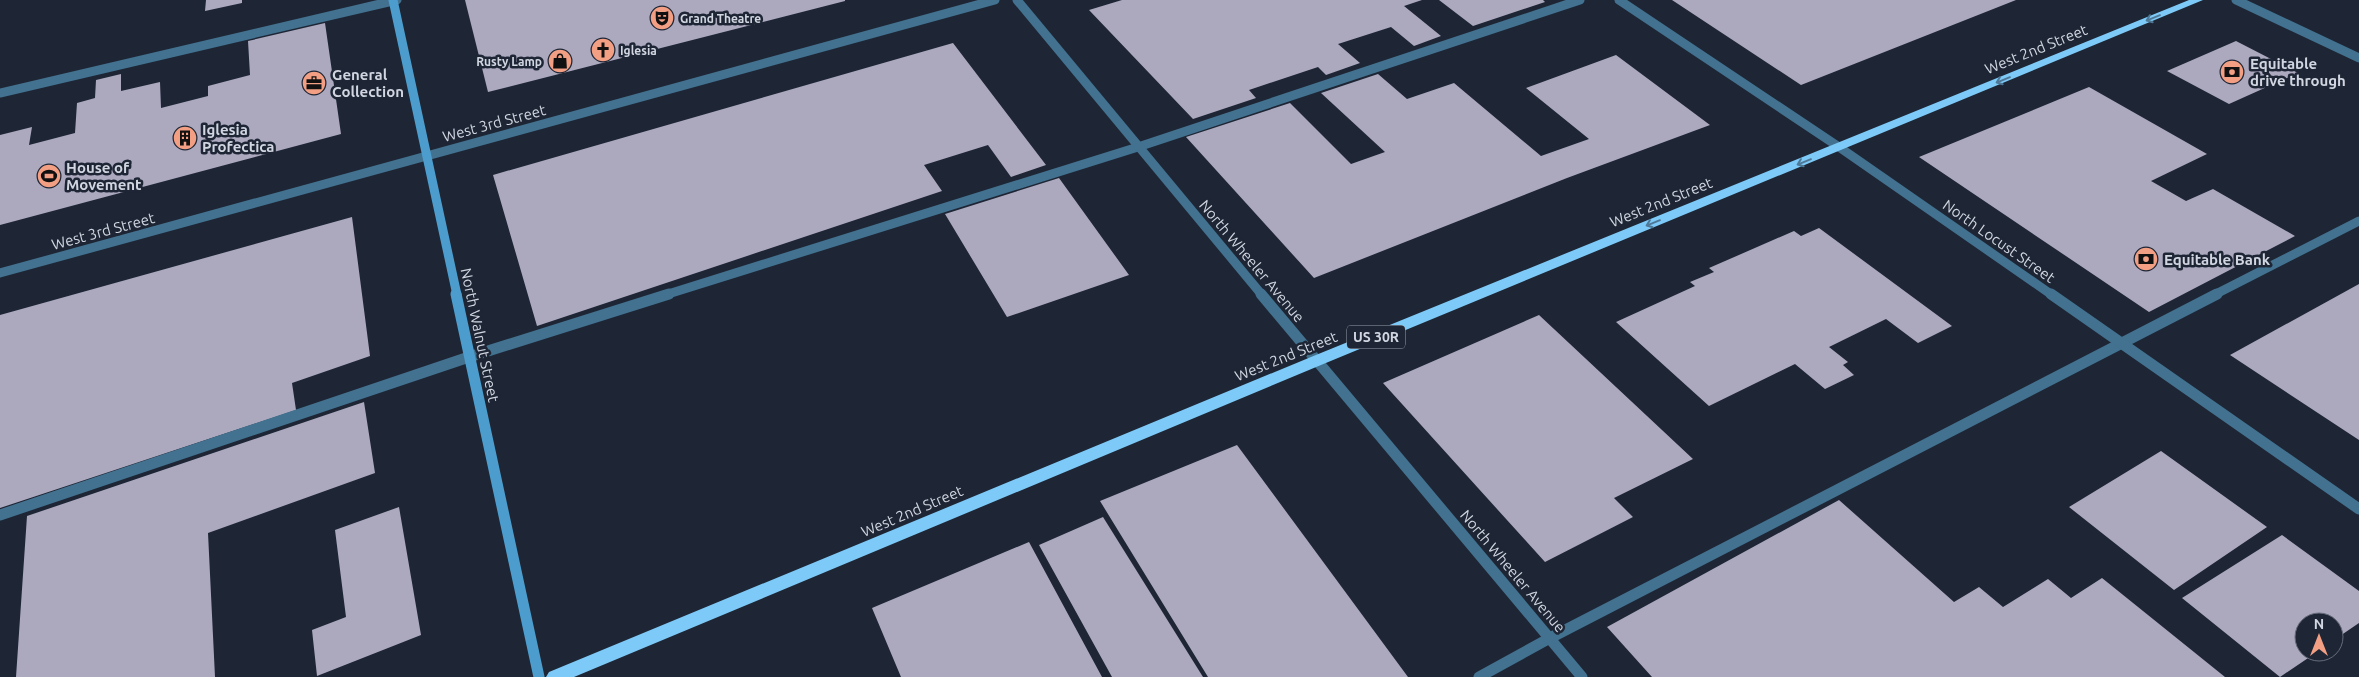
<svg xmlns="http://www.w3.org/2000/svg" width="2359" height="677" font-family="Ubuntu,sans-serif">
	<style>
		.building { fill: #aca9bf }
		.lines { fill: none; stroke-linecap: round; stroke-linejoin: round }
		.service-far1 { stroke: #427290; stroke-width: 9 }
		.service { stroke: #427290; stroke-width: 11 }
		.minor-far1 { stroke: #427290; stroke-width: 9 }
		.minor { stroke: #427290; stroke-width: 11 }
		.secondary-far1 { stroke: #4c9dcd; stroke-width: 9 }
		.secondary { stroke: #4c9dcd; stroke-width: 11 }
		.trunk { fill: #7dcaf8; fill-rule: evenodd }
		.oneway { stroke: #4e7896 }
		.labels { text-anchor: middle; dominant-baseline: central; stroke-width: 5; stroke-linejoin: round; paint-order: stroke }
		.far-poi-label { font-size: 12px; font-weight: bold; fill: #d1d6e1; stroke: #1e2635; text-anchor: start }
		.shield { fill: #1e2635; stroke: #9ba1ad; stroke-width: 1 }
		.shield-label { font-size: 14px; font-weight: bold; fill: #d1d6e1 }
		.street-label { font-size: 15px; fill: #d1d6e1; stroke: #1e2635 }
		.poi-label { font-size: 15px; font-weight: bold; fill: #d1d6e1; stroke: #1e2635; text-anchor: start }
	</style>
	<rect width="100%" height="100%" fill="#1e2635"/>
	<path class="building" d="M206 0H242V3L205 11Z
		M465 0H845V1L488 92Z
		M1122 0H1422L1404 6 1441 36 1414 46 1391 27 1338 44 1360 63 1326 75 1318 67 1249 90 1256 98 1193 119 1089 10Z
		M1439 0H1543L1545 2 1473 26Z
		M1672 0H2016L1801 85Z
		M325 23 341 134 0 225V135L32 127 29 145 75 133 77 103 95 98 96 80 121 74V91L160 82 161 108 208 96V86L250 75 248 41Z
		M2236 41 2298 73 2229 104 2167 71Z
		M953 43 1046 165 1011 177 988 145 924 165 942 191 537 326 493 175Z
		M1616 55 1710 125 1567 178 1314 278 1186 137 1290 103 1351 164 1385 152 1321 93 1378 74 1407 99 1454 83 1541 156 1589 139 1526 88Z
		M2089 87 2207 154 2151 181 2186 201 2213 189 2295 236 2149 312 1919 157Z
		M1059 178 1129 275 1007 317 945 214Z
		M352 217 370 356 292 383 296 410 0 508V315Z
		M1819 228 1952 326 1918 343 1886 319 1829 347 1848 362 1843 365 1854 375 1825 389 1795 364 1709 406 1616 322 1695 286 1690 282 1714 272 1709 268 1794 231 1801 236Z
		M2359 284V440L2230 355Z
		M1539 315 1693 459 1614 498 1633 517 1545 562 1383 383Z
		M364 402 375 473 208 533 215 677H16L27 516Z
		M1237 445 1408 677H1208L1100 501Z
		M2161 451 2267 527 2174 590 2069 507Z
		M1839 500 1954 602 1979 587 2003 607 2048 579 2071 598 2102 578 2225 677H1652L1607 627Z
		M399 507 421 635 317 676 312 630 346 617 335 530Z
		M1103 517 1203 677H1112L1039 545Z
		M2282 535 2359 591V623L2334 640V622H2304V652H2317L2280 677 2182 598Z
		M1029 542 1102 677H901L872 608Z"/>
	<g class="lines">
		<path class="service-far1" d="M0 93 397 0
			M665 295 1138 147 1580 0
			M2214 295 2359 221"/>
		<path class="service" d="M0 515 469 357 669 294
			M1479 677 1550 638 2217 294"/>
		<path class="minor-far1" d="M1017 0 1262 295
			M1619 0 1839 147 2052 295
			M2236 0 2359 58
			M0 273 995 0"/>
		<path class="minor" d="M1261 294 1582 677
			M2051 294 2359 509"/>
		<path class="secondary-far1" d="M393 0 457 295"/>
		<path class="secondary" d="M456 294 539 677"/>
		<path class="trunk" d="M2189 0H2203L1321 365 574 677H546L549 672 1311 357Z"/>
	</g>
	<defs><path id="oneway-shaft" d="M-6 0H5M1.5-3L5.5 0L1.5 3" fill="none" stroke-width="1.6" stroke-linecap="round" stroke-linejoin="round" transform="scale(1.25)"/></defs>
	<g class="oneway">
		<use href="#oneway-shaft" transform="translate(2153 18) rotate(158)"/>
		<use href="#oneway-shaft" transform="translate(2003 80) rotate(158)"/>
		<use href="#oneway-shaft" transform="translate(1804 162) rotate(158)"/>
		<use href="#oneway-shaft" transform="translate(1653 223) rotate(158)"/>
	</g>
	<defs>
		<g id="theatre-disc" transform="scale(1.25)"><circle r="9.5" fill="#f39f84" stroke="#1e2635"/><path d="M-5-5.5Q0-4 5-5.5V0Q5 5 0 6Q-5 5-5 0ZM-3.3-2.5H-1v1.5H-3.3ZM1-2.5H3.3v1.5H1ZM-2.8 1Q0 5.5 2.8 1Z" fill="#111"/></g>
		<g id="church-disc" transform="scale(1.25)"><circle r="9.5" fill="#f39f84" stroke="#1e2635"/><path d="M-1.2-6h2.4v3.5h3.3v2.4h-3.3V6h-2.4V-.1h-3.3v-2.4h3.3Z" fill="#111"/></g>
		<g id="shop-disc" transform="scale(1.25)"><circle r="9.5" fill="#f39f84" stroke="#1e2635"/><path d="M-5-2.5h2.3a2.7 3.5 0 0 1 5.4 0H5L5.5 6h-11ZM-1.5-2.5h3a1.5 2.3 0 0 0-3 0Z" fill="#111"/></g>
		<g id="bank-disc" transform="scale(1.25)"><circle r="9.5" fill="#f39f84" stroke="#1e2635"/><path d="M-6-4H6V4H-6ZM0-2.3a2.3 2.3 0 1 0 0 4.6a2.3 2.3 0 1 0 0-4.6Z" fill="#111"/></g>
		<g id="office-disc" transform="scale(1.25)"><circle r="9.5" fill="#f39f84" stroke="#1e2635"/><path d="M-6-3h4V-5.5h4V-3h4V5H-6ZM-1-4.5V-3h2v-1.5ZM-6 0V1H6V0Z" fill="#111"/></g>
		<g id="building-disc" transform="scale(1.25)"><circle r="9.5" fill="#f39f84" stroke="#1e2635"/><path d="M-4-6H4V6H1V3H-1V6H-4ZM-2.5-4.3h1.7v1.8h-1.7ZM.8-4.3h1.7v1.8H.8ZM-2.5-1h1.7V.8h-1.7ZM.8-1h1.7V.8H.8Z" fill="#111"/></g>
		<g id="stadium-disc" transform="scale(1.25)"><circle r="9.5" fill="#f39f84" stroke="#1e2635"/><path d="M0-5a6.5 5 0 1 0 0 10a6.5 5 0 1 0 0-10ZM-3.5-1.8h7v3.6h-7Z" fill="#111"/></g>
	</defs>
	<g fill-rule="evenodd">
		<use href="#theatre-disc" x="662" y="18"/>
		<use href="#church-disc" x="603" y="50"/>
		<use href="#shop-disc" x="560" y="61"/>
		<use href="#bank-disc" x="2232" y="72"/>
		<use href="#office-disc" x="314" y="83"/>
		<use href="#building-disc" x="185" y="138"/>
		<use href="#stadium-disc" x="49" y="176"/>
		<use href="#bank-disc" x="2146" y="259"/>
	</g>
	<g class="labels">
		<g class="far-poi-label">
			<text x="680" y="18">Grand Theatre</text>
			<text x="620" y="50">Iglesia</text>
			<text x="542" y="61" text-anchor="end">Rusty Lamp</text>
		</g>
		<rect class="shield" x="1347" y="325.5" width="58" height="23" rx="4"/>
		<g class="shield-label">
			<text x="1376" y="337">US 30R</text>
		</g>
		<g class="street-label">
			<text transform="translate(2036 49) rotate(-22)">West 2nd Street</text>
			<text transform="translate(494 123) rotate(-15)">West 3rd Street</text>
			<text transform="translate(1661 202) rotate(-22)">West 2nd Street</text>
			<text transform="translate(103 231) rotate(-15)">West 3rd Street</text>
			<text transform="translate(1999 241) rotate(35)">North Locust Street</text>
			<text transform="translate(1252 261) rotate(50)">North Wheeler Avenue</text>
			<text transform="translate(480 335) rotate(78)">North Walnut Street</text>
			<text transform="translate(1286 356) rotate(-22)">West 2nd Street</text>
			<text transform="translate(912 511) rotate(-23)">West 2nd Street</text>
			<text transform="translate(1513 571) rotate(50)">North Wheeler Avenue</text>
		</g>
		<g class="poi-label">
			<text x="2250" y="63">Equitable<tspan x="2250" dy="17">drive through</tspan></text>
			<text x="332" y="74">General<tspan x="332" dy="17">Collection</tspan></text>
			<text x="202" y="129">Iglesia<tspan x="202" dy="17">Profectica</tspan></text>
			<text x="66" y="167">House of<tspan x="66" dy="17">Movement</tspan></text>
			<text x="2164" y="259">Equitable Bank</text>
		</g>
	</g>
	<g transform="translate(2319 637)"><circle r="24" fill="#1e2635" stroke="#666c7a"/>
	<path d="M0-4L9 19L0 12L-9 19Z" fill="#f39f84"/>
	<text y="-8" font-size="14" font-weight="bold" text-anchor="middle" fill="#d1d6e1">N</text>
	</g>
</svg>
